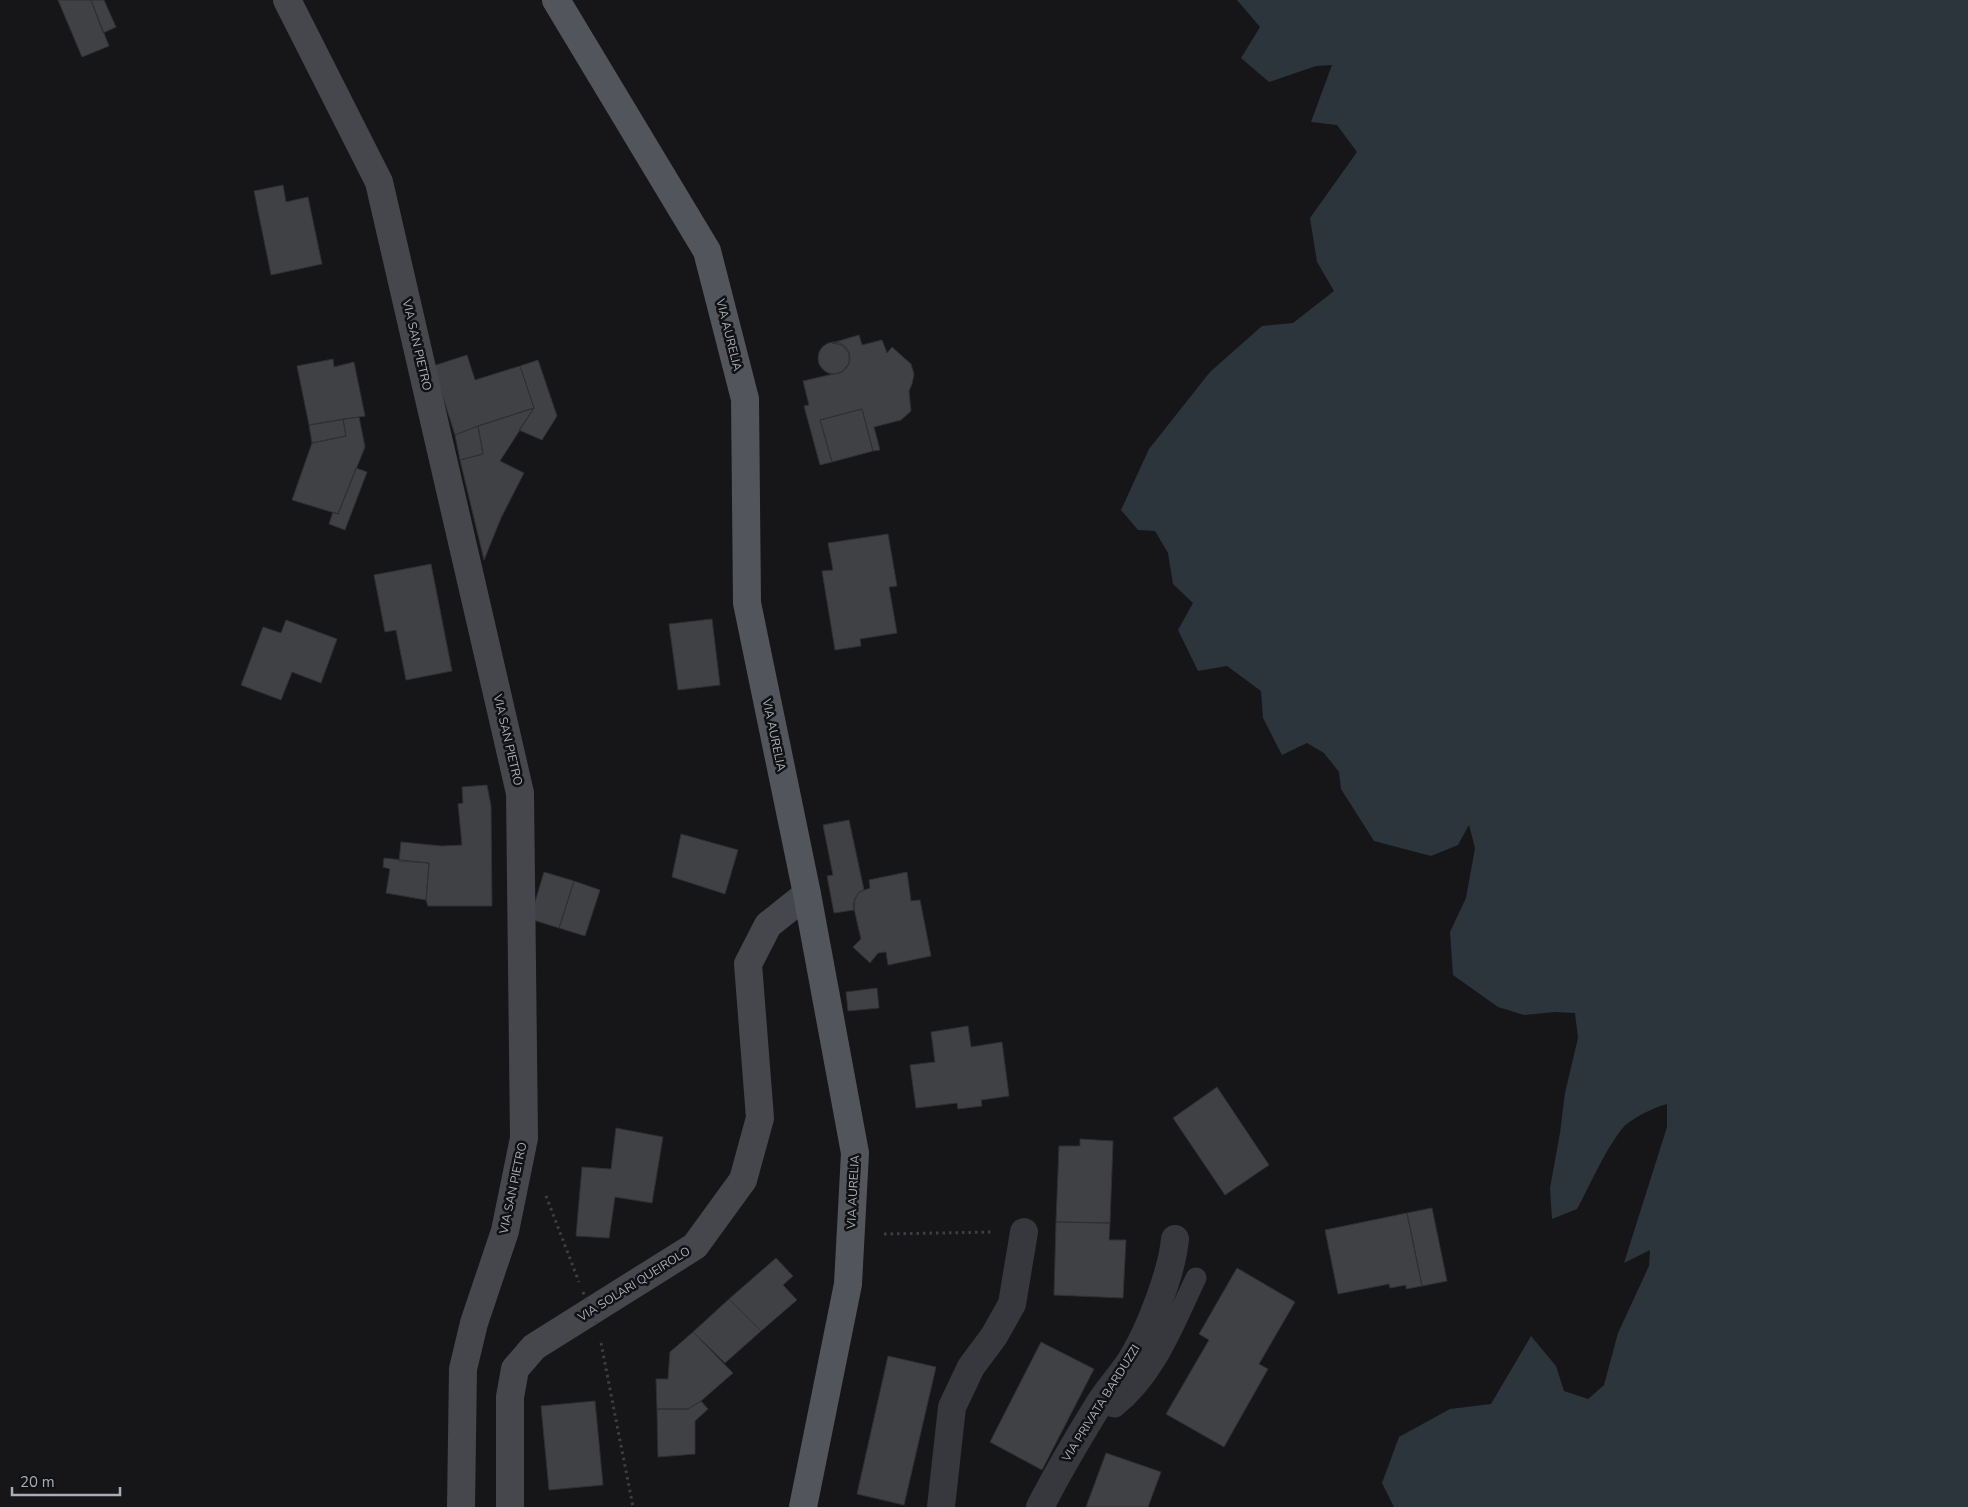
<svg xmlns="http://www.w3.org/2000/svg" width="1968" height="1507" font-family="'Nunito Sans',sans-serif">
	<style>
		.water { fill: #2c353c }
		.building { fill: #404145; stroke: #303034 }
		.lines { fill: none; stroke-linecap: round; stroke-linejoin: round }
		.path { stroke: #3d3f44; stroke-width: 3; stroke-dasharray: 2.5 4; stroke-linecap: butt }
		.lane { stroke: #37383d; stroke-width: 21 }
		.street { stroke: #37383d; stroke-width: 28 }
		.secondary { stroke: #45474d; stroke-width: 28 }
		.primary { stroke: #53555c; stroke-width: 28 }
		.path-bridge { stroke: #3d3f44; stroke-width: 3; stroke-dasharray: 2.5 4; stroke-linecap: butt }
		.labels { text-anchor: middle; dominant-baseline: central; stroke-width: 5; stroke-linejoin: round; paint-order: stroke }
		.street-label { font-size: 12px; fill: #a8adb8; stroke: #111113 }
	</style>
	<rect width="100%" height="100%" fill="#161618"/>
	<path class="water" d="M1237 0H1968V1507H1394L1382 1483 1399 1437 1450 1409 1491 1404 1531 1336 1556 1366 1564 1391 1588 1399 1604 1385 1618 1333 1649 1266 1650 1250 1624 1263 1667 1127V1104C1655 1107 1629 1119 1621 1130 1603 1154 1591 1183 1577 1209L1552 1219 1550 1188 1560 1133 1565 1093 1578 1038 1575 1013 1555 1012 1524 1015 1498 1007 1453 975 1450 932 1466 898 1475 848 1469 825 1458 845 1431 856 1374 841 1341 789 1339 772 1324 753 1307 743 1282 755 1263 718 1261 691 1227 666 1198 671 1178 630 1193 603 1173 584 1168 553 1155 531 1138 530 1121 510 1149 449 1210 372 1262 326 1293 323 1334 291 1317 262 1310 218 1357 152 1337 125 1311 122 1332 65 1316 66 1269 82 1241 58 1260 27Z"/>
	<path class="building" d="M58 0H91L109 46 82 57Z
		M91 0H104L116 27 103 33Z
		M283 185 286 202 308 197 322 264 271 275 254 191Z
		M859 335 862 345 882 340 887 353 892 347 911 364 914 374 912 384 909 391 911 411 901 420 874 427 880 450 873 451 862 409 820 420 832 462 820 465 804 406 809 405 803 381 842 372 849 363V353L842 345 832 343Z
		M818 358a16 16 0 1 1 32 0a16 16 0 1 1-32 0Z
		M467 355 475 380 520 366 534 408 478 426 455 435 433 366Z
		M333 359 334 367 354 362 365 416 309 425 297 366Z
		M538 360 557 416 542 440 519 430 534 408 520 366Z
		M534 408 500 461 524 473 501 518 484 560 460 460 483 454 478 426Z
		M862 409 873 451 832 462 820 420Z
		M359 417 365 447 338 514 292 500 312 443 346 436 343 419Z
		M343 419 346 436 312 443 309 425Z
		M478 426 483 454 460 460 455 435Z
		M356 468 367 472 345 530 329 524 333 512 338 514Z
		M888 534 897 586 889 587 897 633 860 639 861 646 835 650 822 571 833 570 828 543Z
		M431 564 452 671 406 680 396 630 385 632 374 575Z
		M712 619 720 685 678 690 669 624Z
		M286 620 337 639 321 683 292 672 281 700 241 685 263 627 281 633Z
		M487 785 491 806 492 906H428L426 900 429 863 399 861 401 842 442 846 462 845 458 804 463 803 462 787Z
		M849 820 864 890 859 892 855 899 854 910 834 913 827 876 833 875 823 825Z
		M681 834 738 850 725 894 672 877Z
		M384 858 429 863 426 900 386 893 390 869 383 867Z
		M544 872 574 881 559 928 530 919Z
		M907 872 911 901 920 900 931 956 888 965 886 952 878 953 870 963 853 947 861 939 853 904 855 899 859 892 870 888 869 880Z
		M574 881 600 890 585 936 559 928Z
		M877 988 879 1008 848 1011 846 992Z
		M968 1026 971 1047 1002 1042 1009 1096 981 1100 982 1106 958 1109 957 1103 916 1108 910 1065 935 1062 931 1032Z
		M1217 1087 1269 1165 1225 1195 1173 1118Z
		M616 1128 663 1137 652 1203 615 1197 609 1238 576 1236 582 1167 611 1169Z
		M1080 1139 1113 1141 1110 1223 1056 1222 1059 1146H1080Z
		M1432 1208 1447 1281 1422 1286 1407 1213Z
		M1407 1213 1422 1286 1406 1289V1285L1390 1288 1389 1284 1338 1294 1325 1230Z
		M1056 1222 1110 1223 1109 1240H1126L1123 1298 1054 1295Z
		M776 1258 793 1276 783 1285 797 1300 761 1331 729 1299Z
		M1237 1268 1295 1302 1259 1364 1268 1369 1224 1447 1166 1414 1209 1340 1199 1334Z
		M729 1299 761 1331 725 1363 693 1332Z
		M693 1332 733 1373 701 1401 688 1409H657L656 1379H668L670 1352Z
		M1041 1342 1094 1369 1042 1470 990 1442Z
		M888 1356 936 1367 904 1505 857 1494Z
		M595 1401 603 1485 549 1490 541 1406Z
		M701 1401 708 1409 695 1421V1454L658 1457 657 1409H688Z
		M1106 1453 1161 1472 1148 1507H1086Z"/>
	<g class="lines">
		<path class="path" d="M546 1196 579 1282
			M884 1234 993 1232
			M601 1343 633 1507"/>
		<path class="lane" d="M1100 1403 1115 1407C1156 1375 1174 1323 1196 1278"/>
		<path class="street" d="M941 1507 952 1407 971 1367 994 1336 1012 1304 1024 1232
			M1040 1507C1058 1472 1078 1438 1099 1404 1109 1388 1123 1374 1133 1357 1150 1329 1172 1272 1175 1239"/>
		<path class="secondary" d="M287 0 379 182 520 793 524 1138 505 1231 474 1323 463 1369 461 1507
			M510 1507V1397L515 1369 534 1347 695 1246 743 1180 760 1118 748 964 768 925 807 894"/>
		<path class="primary" d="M556 0 707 251 745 399 747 603 807 894 855 1153 848 1284 803 1507"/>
		<path class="path-bridge" d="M583 1292 598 1327"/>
	</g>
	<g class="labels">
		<g class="street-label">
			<text transform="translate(729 335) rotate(76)">VIA AURELIA</text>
			<text transform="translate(417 345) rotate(77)">VIA SAN PIETRO</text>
			<text transform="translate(774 735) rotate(78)">VIA AURELIA</text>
			<text transform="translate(508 740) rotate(77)">VIA SAN PIETRO</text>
			<text transform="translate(513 1188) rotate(-78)">VIA SAN PIETRO</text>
			<text transform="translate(853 1192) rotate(-87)">VIA AURELIA</text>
			<text transform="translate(634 1284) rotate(-32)">VIA SOLARI QUEIROLO</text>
			<text transform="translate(1101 1403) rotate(-58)">VIA PRIVATA BARDUZZI</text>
		</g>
	</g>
	<path d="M12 1487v8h108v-8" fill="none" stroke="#a8adb8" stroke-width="2.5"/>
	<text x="20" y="1487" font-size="15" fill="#a8adb8" stroke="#111113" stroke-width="4" paint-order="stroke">20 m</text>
</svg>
